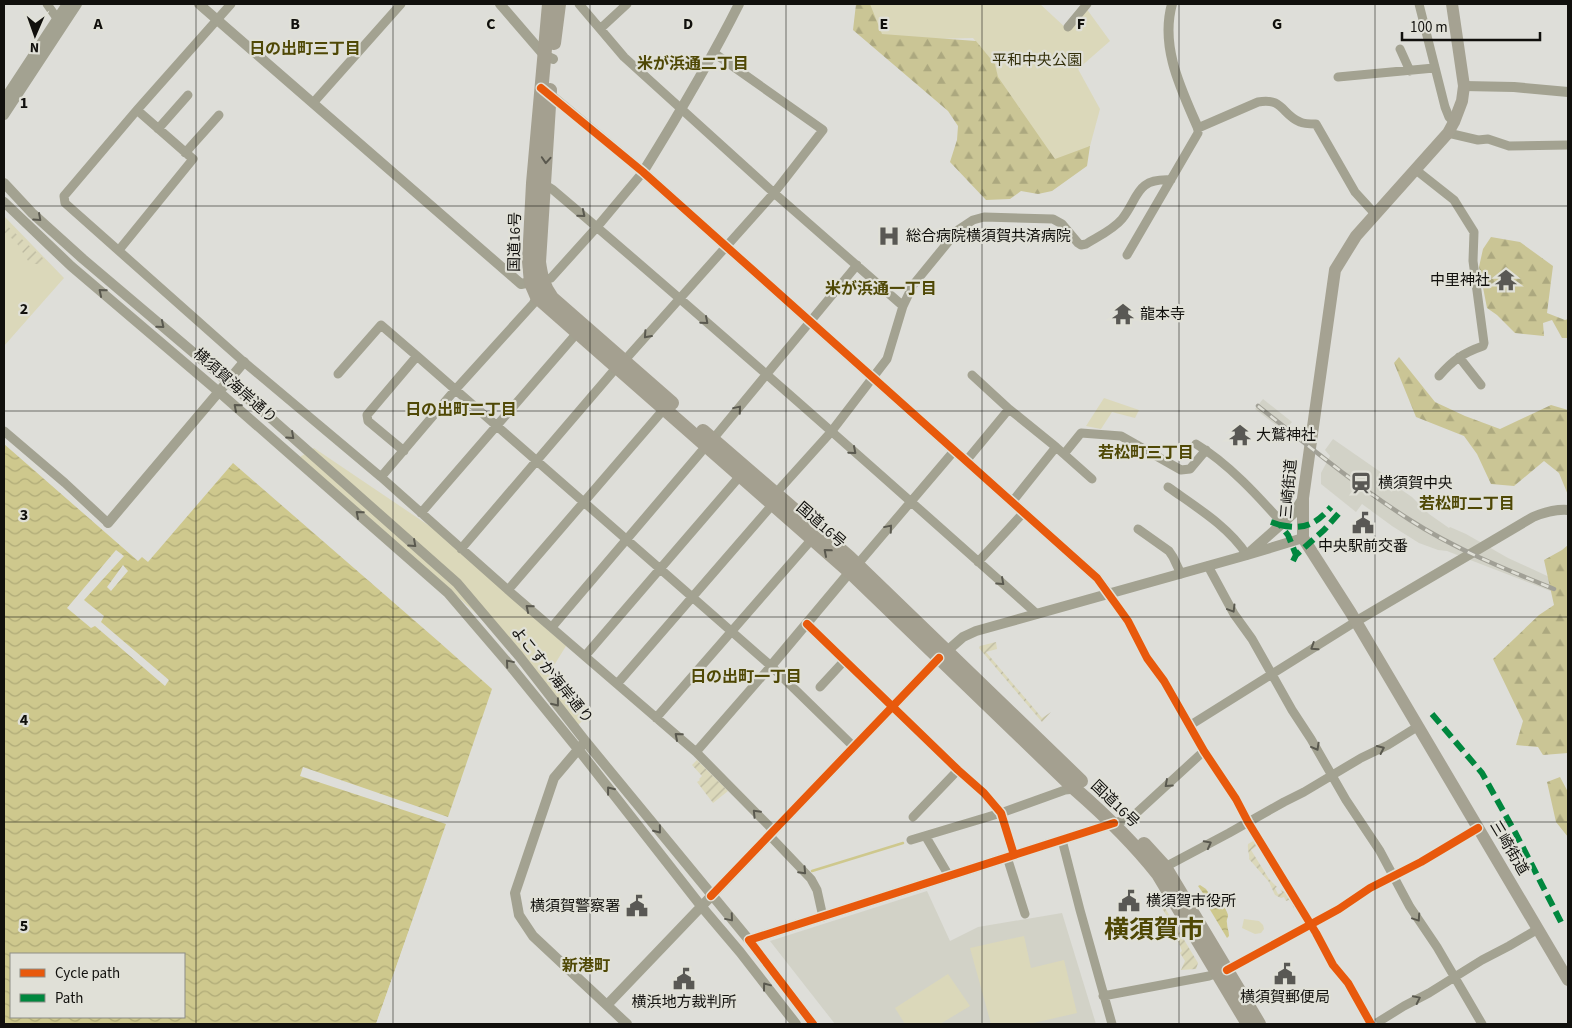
<svg xmlns="http://www.w3.org/2000/svg" width="1572" height="1028" font-family="'Source Sans 3','Noto Sans JP',sans-serif">
	<style>
		.built { fill: #d2d2c7 }
		.green { fill: #dbd8ba }
		.forest { fill: url(#forest-firs) }
		.garden { fill: url(#garden-furrows) }
		.water { fill: url(#water-waves); fill-rule: evenodd }
		.pier { fill: #deded9 }
		.lines { fill: none; stroke-linecap: round; stroke-linejoin: round }
		.stream { stroke: #cec88d; stroke-width: 2.5 }
		.minor { stroke: #a3a291; stroke-width: 9 }
		.tertiary { stroke: #a3a291; stroke-width: 10 }
		.primary { stroke: #a5a292; stroke-width: 12 }
		.trunk { stroke: #a4a090; stroke-width: 14 }
		.rail-casing { stroke: #a1a096; stroke-width: 4.5 }
		.rail { stroke: #e0e0d7; stroke-width: 2.5; stroke-dasharray: 8; stroke-linecap: butt }
		.quiet { stroke: #00873e; stroke-width: 6; stroke-dasharray: 12 6; stroke-linecap: butt }
		.cycleway-casing { stroke: #e0e0d7; stroke-width: 11 }
		.cycleway { stroke: #e8590c; stroke-width: 8 }
		.oneway { stroke: #5a584e }
		.oneway2 { stroke: #5a594f }
		.grid { fill: none; stroke: #11100d; stroke-width: 1; stroke-opacity: 0.55 }
		.labels { text-anchor: middle; dominant-baseline: central; stroke-width: 4.5; stroke-linejoin: round; paint-order: stroke }
		.park-label { font-size: 15px; fill: #332f0a; stroke: #e0e0d7 }
		.poi-label { font-size: 15px; fill: #11100d; stroke: #e0e0d7; text-anchor: start }
		.street-label { font-size: 15px; fill: #11100d; stroke: #e0e0d7 }
		.neighbourhood-label { font-size: 16px; font-weight: bold; fill: #4f4805; stroke: #e0e0d7 }
		.town-label { font-size: 25px; font-weight: bold; fill: #4f4805; stroke: #e0e0d7 }
		.grid-label { font-size: 16px; text-anchor: middle; font-weight: bold; fill: #11100d; stroke: #e0e0d7; stroke-width: 4.5; stroke-linejoin: round; paint-order: stroke }
	</style>
	<defs>
		<pattern id="forest-firs" width="22" height="20" patternUnits="userSpaceOnUse" patternTransform="scale(1.25)"><rect width="22" height="20" fill="#cac595"/><path d="M5 1l3.5 6h-7zM16 11l3.5 6h-7z" fill="#aca87f"/></pattern>
		<pattern id="garden-furrows" width="10" height="10" patternUnits="userSpaceOnUse" patternTransform="scale(1.25)"><rect width="10" height="10" fill="#dbd8ba"/><path d="M-1 1l2-2M0 10L10 0M9 11l2-2" fill="none" stroke="#bbb89f"/></pattern>
		<pattern id="water-waves" width="16" height="10" patternUnits="userSpaceOnUse" patternTransform="scale(1.25)"><rect width="16" height="10" fill="#cec88d"/><path d="M0 5q4-4 8 0t8 0" fill="none" stroke="#b0ab78"/></pattern>
	</defs>
	<rect width="100%" height="100%" fill="#deded9"/>
	<path class="built" d="M1263 399 1292 422 1284 431 1255 409Z
		M1333 439 1382 473 1381 476 1412 497 1429 514 1449 528 1450 527 1466 534 1508 558 1558 581 1553 592 1447 551 1438 550 1419 543 1392 526 1362 504 1356 512 1321 484V473L1330 456 1325 450Z
		M927 891 950 941 978 927 1062 913 1096 1024H835L770 941Z"/>
	<path class="green" d="M864 4H1040L1067 29 1086 8 1110 41 1078 69 1100 109 1090 146 1052 169 1000 91 995 64 973 38 892 40 864 23Z
		M4 216 64 278 4 346Z
		M1104 398 1139 410 1135 418 1112 412 1101 429 1086 426Z
		M314 448 434 529 566 646 553 667 591 712 578 725 478 615 300 457Z
		M1244 919 1259 921 1263 925 1264 929 1261 933 1255 934 1242 928Z
		M1024 936 1031 968 1064 960 1077 1013 1029 1024H991L970 948Z
		M948 974 970 1006 940 1024H905L895 1008Z"/>
	<path class="forest" d="M856 4H870L882 34 976 41 995 64 998 77 1055 159 1090 146 1087 166 1052 191 1038 194 1021 191 1010 199 986 200 950 162 957 140 958 126 948 111 853 30Z
		M1491 237 1520 242 1553 266 1547 313 1565 320 1568 319V338H1562L1552 320 1543 323 1544 336 1515 333 1497 315 1487 308 1479 267 1483 249Z
		M1399 357 1435 402 1465 416 1500 429 1551 405 1568 410V495L1559 473 1544 461 1514 486 1491 484 1477 454 1464 436 1416 417 1394 363Z
		M1568 545V753L1543 755 1538 747 1516 745 1523 721 1493 659 1539 615 1554 605 1544 560 1562 550Z
		M1560 777 1568 792V837L1556 822 1547 782Z"/>
	<path class="garden" d="M4 223 44 259V264H30L16 242 4 232Z
		M996 642 997 649 986 652 1042 718 1051 712 1042 722 979 648 980 646Z
		M697 760 728 791 713 803 697 782 700 780 699 779 702 776 692 765Z
		M1255 840 1276 874 1274 875 1257 846 1251 850 1269 879 1277 887 1275 888 1278 894 1282 893 1280 889 1287 894 1295 906 1294 908 1289 900 1286 901 1284 897 1281 898 1275 895 1269 882 1249 859C1250 855 1247 850 1248 844Z
		M1162 903 1198 963 1196 969 1181 970 1185 961 1180 953 1182 951 1177 938 1179 936 1160 905Z"/>
	<path class="water" d="M4 444 138 561 142 557 148 562 233 463 438 641 492 689 448 817 303 767 300 776 446 824 376 1024H4ZM11 954H184V1017H11Z
		M1200 885 1206 889 1213 900C1220 902 1226 907 1228 915 1228 918 1226 920 1227 923 1227 928 1229 931 1229 936L1227 938 1203 898 1205 896 1198 886Z"/>
	<path class="pier" d="M116 550 124 556 84 600 104 616 101 622 169 680 165 686 95 626 91 628 67 608Z
		M123 565 128 571 111 591 107 587Z
		M432 866 434 867 379 1024H376Z"/>
	<g class="lines">
		<path class="stream" d="M812 871 903 843"/>
		<path class="minor" d="M47 4 61 24
			M231 4 137 110 64 196 65 203 244 362 381 477 508 590 696 752 774 831
			M579 4 624 57 774 193 903 306
			M1419 4 1445 107 1449 117 1454 122
			M1068 27 1087 4
			M600 29 627 4
			M1400 49 1410 71
			M1338 77 1434 68
			M313 103 401 4
			M158 129 188 95
			M1448 133 1478 140 1488 139 1509 146 1568 145
			M185 153 219 115
			M1416 170 1454 200 1474 232 1473 261 1484 343 1483 346C1463 353 1453 360 1439 376
			M544 184 552 189C716 328 877 471 1037 614
			M119 250 193 159 137 110
			M1127 255 1198 133V128L1258 102C1283 97 1282 115 1300 122 1304 124 1311 124 1316 124L1355 192 1376 215
			M542 280 551 278 597 227 643 172
			M1459 357 1481 385
			M624 361 774 193 823 130 714 53
			M338 374 381 325 417 356
			M972 375 1009 409
			M4 431 65 483 108 523
			M1196 444C1228 463 1258 496 1283 524
			M404 451 368 421 367 415 417 356 771 666 854 747
			M1064 454 1081 433 1121 436 1181 470 1190 469 1206 450
			M966 461 1009 409 1056 447 1092 479
			M381 477 455 390 533 304 537 297
			M1168 487C1196 507 1228 526 1247 555
			M776 493 831 432 887 359 903 306 913 285 958 230 973 220 984 217 1053 219 1062 224 1078 243 1081 245 1086 244C1097 237 1113 230 1122 219 1139 198 1135 178 1171 180
			M1012 502 1056 447
			M421 513 577 333
			M1138 529 1169 551 1173 557 1181 574
			M461 549 616 368
			M978 562 1024 512
			M857 565 954 451
			M1208 566 1234 614 1252 639 1292 710 1311 739 1346 800 1380 851 1410 907 1437 947 1482 1024
			M508 590 664 409
			M1109 594 1128 621 1147 658 1164 681 1204 751 1236 799 1248 822 1316 933 1333 965 1348 983 1371 1024
			M807 624 958 770 984 793 1001 813 1014 855
			M552 627 701 452 713 439 857 265
			M585 656 740 476
			M617 684 773 504
			M820 687 845 660
			M656 718 812 539
			M1189 726 1355 622
			M696 752 771 666
			M913 817 958 770
			M1114 823 1131 818 1204 751
			M769 835 811 879 817 890 823 917
			M926 837 949 876
			M911 840 1001 813 1065 790 1075 789
			M1062 840 1080 910 1112 1024
			M1007 857 1025 914
			M1165 867 1229 833 1284 802 1304 792 1361 758 1388 745 1417 727
			M1103 996 1209 976 1227 970 1339 909 1370 888 1421 862 1478 828
			M1375 1024 1404 1006 1429 993 1482 960 1509 946 1538 929"/>
		<path class="tertiary" d="M199 4 521 284 536 281
			M500 4 544 55 553 59
			M1172 4C1160 47 1181 89 1198 128
			M1464 86 1514 87 1568 92
			M546 91 643 172 1097 578 1109 594
			M4 100 67 4
			M4 115 77 4
			M643 172C677 117 710 62 739 4
			M4 183 32 213 83 259 273 420 457 583 519 656 586 742 749 940 813 1024
			M4 202 71 266 219 392 448 593 508 663 578 749 701 906 740 952 796 1024
			M108 523 244 362
			M1251 551 1293 514 1303 498
			M1355 622 1533 517C1545 512 1555 509 1568 510
			M771 666 854 567
			M582 745 554 778 515 893 519 915 533 936 627 1024
			M749 940 1114 823
			M607 1005 939 658 963 637 976 631 1247 555 1303 538"/>
		<path class="primary" d="M1452 4 1464 86 1462 101 1454 122 1448 133 1356 236 1335 270 1303 498V538L1351 613 1568 980"/>
		<path class="trunk" d="M549 4 533 183 529 261 531 283 537 297 850 572 1075 789C1106 816 1132 841 1158 874L1248 1024
			M554 43 559 4
			M550 90 539 262C541 276 543 286 552 298L672 403
			M703 431 849 557 1081 781
			M1144 844 1165 867 1259 1024"/>
		<g class="rail-casing">
			<path id="rail" d="M1258 406C1307 445 1357 486 1410 520 1455 549 1505 569 1554 589"/>
		</g>
		<use href="#rail" class="rail"/>
		<path class="quiet" d="M1271 522 1280 525 1288 535 1296 555
			M1280 525C1304 530 1315 525 1331 507
			M1293 561 1296 555 1324 530 1340 512
			M1432 714 1482 773 1516 834 1562 924"/>
		<g class="cycleway-casing">
			<path id="cycleway" d="M541 88 643 172 1097 578 1128 621 1147 658 1164 681 1204 751 1236 799 1248 822 1316 933 1333 965 1348 983 1371 1024
				M807 624 958 770 984 793 1001 813 1014 855
				M711 896 939 658
				M1227 970 1339 909 1370 888 1421 862 1478 828
				M813 1024 749 940 1114 823"/>
		</g>
		<use href="#cycleway" class="cycleway"/>
	</g>
	<defs><path id="oneway-chevron" d="M-2-3.5L2.5 0L-2 3.5" fill="none" stroke-width="1.6" stroke-linecap="round" stroke-linejoin="round" transform="scale(1.25)"/></defs>
	<g class="oneway">
		<use href="#oneway-chevron" transform="translate(546 160) rotate(94)"/>
		<use href="#oneway-chevron" transform="translate(827 552) rotate(-139)"/>
	</g>
	<g class="oneway2">
		<use href="#oneway-chevron" transform="translate(582 214) rotate(40)"/>
		<use href="#oneway-chevron" transform="translate(38 218) rotate(42)"/>
		<use href="#oneway-chevron" transform="translate(102 292) rotate(-140)"/>
		<use href="#oneway-chevron" transform="translate(705 321) rotate(41)"/>
		<use href="#oneway-chevron" transform="translate(161 325) rotate(40)"/>
		<use href="#oneway-chevron" transform="translate(647 335) rotate(132)"/>
		<use href="#oneway-chevron" transform="translate(237 407) rotate(-139)"/>
		<use href="#oneway-chevron" transform="translate(738 409) rotate(-50)"/>
		<use href="#oneway-chevron" transform="translate(291 436) rotate(42)"/>
		<use href="#oneway-chevron" transform="translate(853 451) rotate(41)"/>
		<use href="#oneway-chevron" transform="translate(359 514) rotate(-139)"/>
		<use href="#oneway-chevron" transform="translate(889 528) rotate(-50)"/>
		<use href="#oneway-chevron" transform="translate(413 544) rotate(42)"/>
		<use href="#oneway-chevron" transform="translate(1001 582) rotate(42)"/>
		<use href="#oneway-chevron" transform="translate(529 608) rotate(-140)"/>
		<use href="#oneway-chevron" transform="translate(1232 609) rotate(59)"/>
		<use href="#oneway-chevron" transform="translate(1314 647) rotate(147)"/>
		<use href="#oneway-chevron" transform="translate(509 663) rotate(-130)"/>
		<use href="#oneway-chevron" transform="translate(556 703) rotate(52)"/>
		<use href="#oneway-chevron" transform="translate(678 736) rotate(-139)"/>
		<use href="#oneway-chevron" transform="translate(1316 747) rotate(61)"/>
		<use href="#oneway-chevron" transform="translate(1381 749) rotate(-25)"/>
		<use href="#oneway-chevron" transform="translate(1168 784) rotate(138)"/>
		<use href="#oneway-chevron" transform="translate(610 790) rotate(-128)"/>
		<use href="#oneway-chevron" transform="translate(756 813) rotate(-134)"/>
		<use href="#oneway-chevron" transform="translate(658 830) rotate(51)"/>
		<use href="#oneway-chevron" transform="translate(1208 844) rotate(-28)"/>
		<use href="#oneway-chevron" transform="translate(803 871) rotate(47)"/>
		<use href="#oneway-chevron" transform="translate(730 918) rotate(50)"/>
		<use href="#oneway-chevron" transform="translate(1417 918) rotate(56)"/>
		<use href="#oneway-chevron" transform="translate(766 986) rotate(-127)"/>
		<use href="#oneway-chevron" transform="translate(1417 999) rotate(-26)"/>
	</g>
	<path class="grid" d="M196 4V1024M393 4V1024M590 4V1024M786 4V1024M982 4V1024M1179 4V1024M1375 4V1024M4 206H1568M4 411H1568M4 617H1568M4 822H1568"/>
	<defs>
		<g id="hospital-bare" transform="scale(1.725)"><path d="M-5-5h3v3.5h4V-5h3V5h-3V1.5h-4V5h-3Z" fill="#595854" stroke="#e0e0d7" stroke-width="2.5" paint-order="stroke"/></g>
		<g id="temple-bare" transform="scale(1.725)"><path d="M0-6L5-2H3V0L6.5 2.5H4V6H1.5V3h-3V6H-4V2.5H-6.5L-3 0V-2H-5Z" fill="#595854" stroke="#e0e0d7" stroke-width="2.5" paint-order="stroke"/></g>
		<g id="station-bare" transform="scale(1.725)"><path d="M-3-6H3Q5-6 5-4V2Q5 4 3 4L4.5 6H3L1.5 4h-3L-3 6H-4.5L-3 4Q-5 4-5 2V-4Q-5-6-3-6ZM-3.5-4v3h7v-3ZM-3.5 1v1.5H-2V1ZM2 1v1.5H3.5V1Z" fill="#595854" stroke="#e0e0d7" stroke-width="2.5" paint-order="stroke"/></g>
		<g id="civic-bare" transform="scale(1.725)"><path d="M-.6-6.5H3V-4.5H.6V-3L4-1V1h2V6H-6V1h2V-1L-.6-3ZM-1.2 2.5V6h2.4V2.5Z" fill="#595854" stroke="#e0e0d7" stroke-width="2.5" paint-order="stroke"/></g>
	</defs>
	<g fill-rule="evenodd">
		<use href="#hospital-bare" x="889" y="236"/>
		<use href="#temple-bare" x="1506" y="280"/>
		<use href="#temple-bare" x="1123" y="314"/>
		<use href="#temple-bare" x="1240" y="435"/>
		<use href="#station-bare" x="1361" y="483"/>
		<use href="#civic-bare" x="1363" y="523"/>
		<use href="#civic-bare" x="1129" y="901"/>
		<use href="#civic-bare" x="637" y="906"/>
		<use href="#civic-bare" x="1285" y="974"/>
		<use href="#civic-bare" x="684" y="979"/>
	</g>
	<g class="labels">
		<g class="park-label">
			<text x="1037" y="60">平和中央公園</text>
		</g>
		<g class="poi-label">
			<text x="906" y="236">総合病院横須賀共済病院</text>
			<text x="1490" y="280" text-anchor="end">中里神社</text>
			<text x="1140" y="314">龍本寺</text>
			<text x="1256" y="435">大鷲神社</text>
			<text x="1378" y="483">横須賀中央</text>
			<text x="1363" y="546" text-anchor="middle">中央駅前交番</text>
			<text x="1146" y="901">横須賀市役所</text>
			<text x="620" y="906" text-anchor="end">横須賀警察署</text>
			<text x="1285" y="997" text-anchor="middle">横須賀郵便局</text>
			<text x="684" y="1002" text-anchor="middle">横浜地方裁判所</text>
		</g>
		<g class="street-label">
			<text transform="translate(515 242) rotate(-89)">国道16号</text>
			<text transform="translate(235 386) rotate(41)">横須賀海岸通り</text>
			<text transform="translate(1289 489) rotate(-85)">三崎街道</text>
			<text transform="translate(821 525) rotate(41)">国道16号</text>
			<text transform="translate(552 675) rotate(51)">よこすか海岸通り</text>
			<text transform="translate(1115 804) rotate(44)">国道16号</text>
			<text transform="translate(1509 848) rotate(59)">三崎街道</text>
		</g>
		<g class="neighbourhood-label">
			<text x="305" y="49">日の出町三丁目</text>
			<text x="693" y="64">米が浜通二丁目</text>
			<text x="881" y="289">米が浜通一丁目</text>
			<text x="461" y="410">日の出町二丁目</text>
			<text x="1146" y="453">若松町三丁目</text>
			<text x="1467" y="504">若松町二丁目</text>
			<text x="746" y="677">日の出町一丁目</text>
			<text x="586" y="966">新港町</text>
		</g>
		<g class="town-label">
			<text x="1154" y="930">横須賀市</text>
		</g>
	</g>
	<g class="grid-label">
		<text x="98" y="29">A</text>
		<text x="295" y="29">B</text>
		<text x="491" y="29">C</text>
		<text x="688" y="29">D</text>
		<text x="884" y="29">E</text>
		<text x="1081" y="29">F</text>
		<text x="1277" y="29">G</text>
		<text x="24" y="108">1</text>
		<text x="24" y="314">2</text>
		<text x="24" y="520">3</text>
		<text x="24" y="725">4</text>
		<text x="24" y="931">5</text>
	</g>
	<rect width="1572" height="1028" fill="none" stroke="#11100d" stroke-width="10"/>
	<rect x="10" y="953" width="175" height="65" fill="#e0e0d7" stroke="#8d8d86"/>
	<rect x="20" y="969" width="25" height="8" fill="#e8590c" stroke="#8d8d86"/>
	<text x="55" y="978" font-size="15" fill="#11100d">Cycle path</text>
	<rect x="20" y="994" width="25" height="8" fill="#00873e" stroke="#8d8d86"/>
	<text x="55" y="1003" font-size="15" fill="#11100d">Path</text>
	<g transform="translate(35 35) rotate(182)" stroke="#e0e0d7" stroke-width="4" paint-order="stroke">
	<path d="M0-4L9 19L0 12L-9 19Z" fill="#11100d"/>
	<text y="-8" font-size="14" font-weight="bold" text-anchor="middle" fill="#11100d">N</text>
	</g>
	<path d="M1402 32v8h138v-8" fill="none" stroke="#11100d" stroke-width="2.5"/>
	<text x="1410" y="32" font-size="15" fill="#11100d" stroke="#e0e0d7" stroke-width="4" paint-order="stroke">100 m</text>
</svg>
